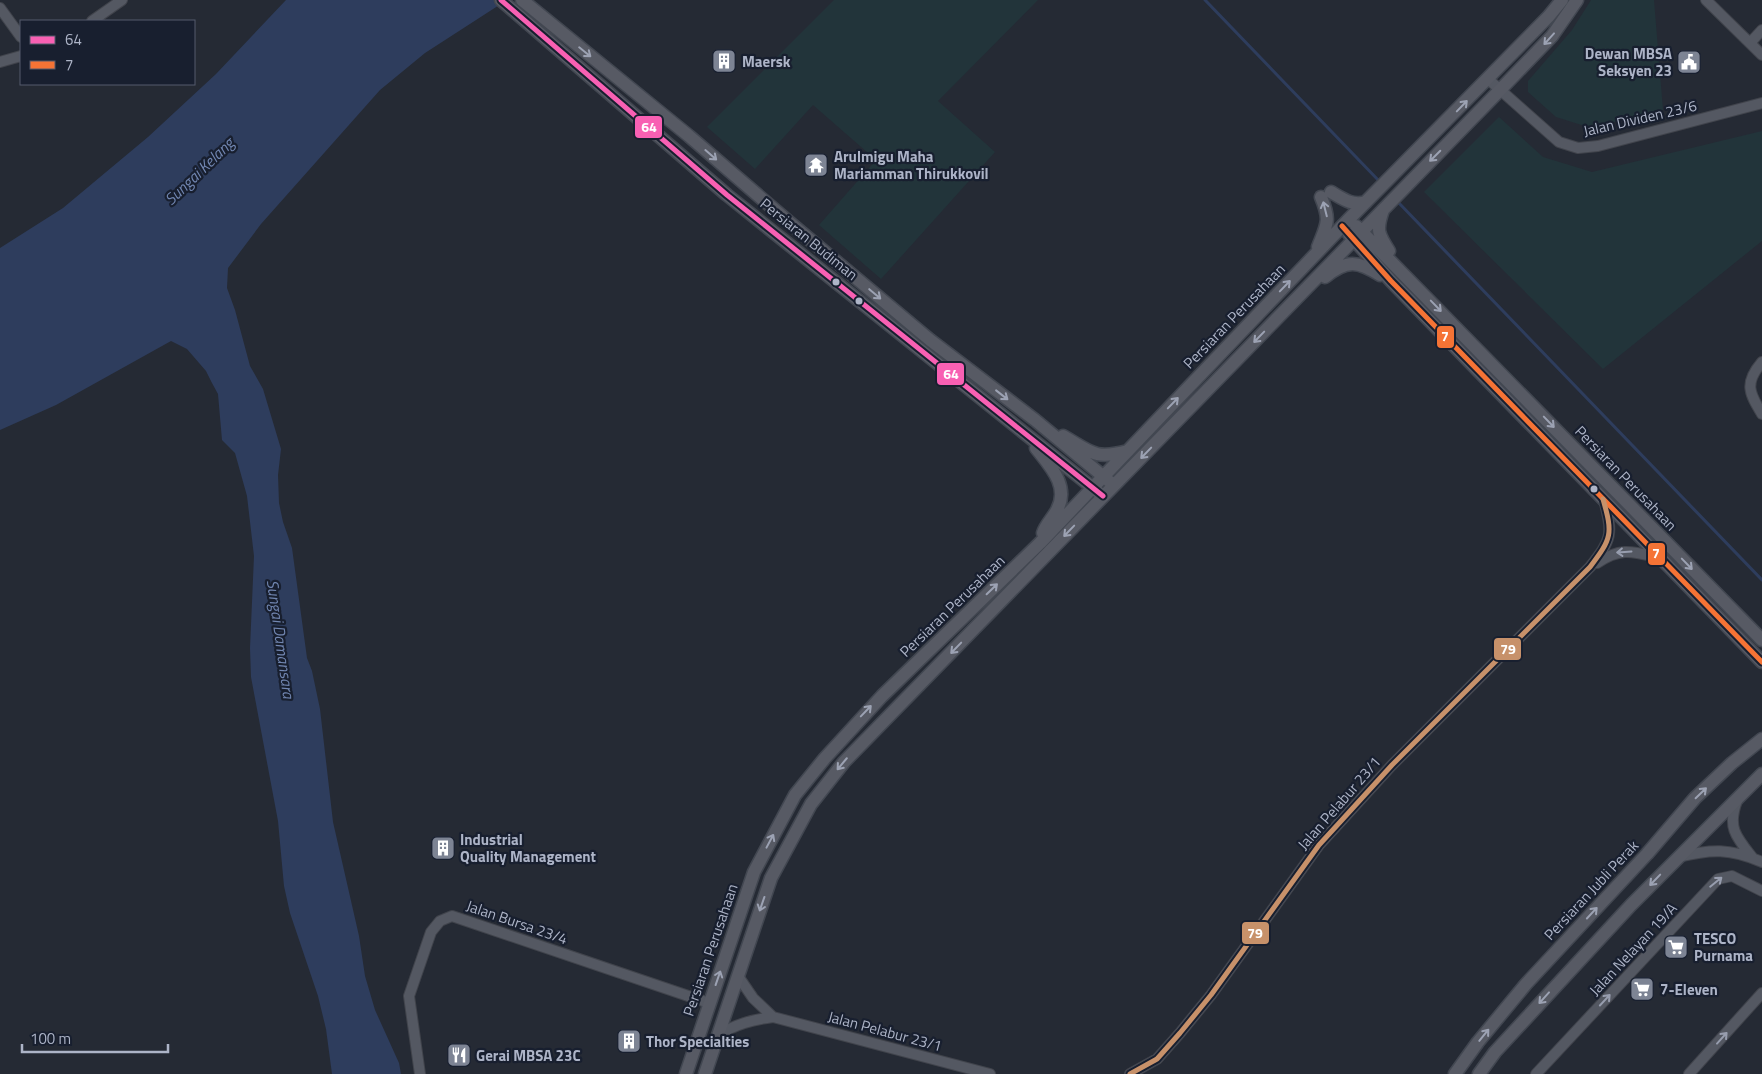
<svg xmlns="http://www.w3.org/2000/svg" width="1762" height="1074" font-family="'Titillium Web',sans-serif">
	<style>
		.green { fill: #22343a }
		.water { fill: #2e3d5d }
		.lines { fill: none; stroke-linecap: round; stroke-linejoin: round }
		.stream { stroke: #2e3d5d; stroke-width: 3 }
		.minor-casing { stroke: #41444c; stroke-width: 12 }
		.major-casing { stroke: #424751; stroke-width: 15 }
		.minor { stroke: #545862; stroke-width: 10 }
		.major { stroke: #575a64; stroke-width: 12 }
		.bus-1-casing { stroke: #181f2f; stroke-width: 9 }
		.bus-2-casing { stroke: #181f2f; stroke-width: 9 }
		.bus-3-casing { stroke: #181f2f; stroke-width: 9 }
		.bus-1 { stroke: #f860b3; stroke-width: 5 }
		.bus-2 { stroke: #f57335; stroke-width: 5 }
		.bus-3 { stroke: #c7916a; stroke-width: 5 }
		.oneway { stroke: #9ca2b3 }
		.oneway2 { stroke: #979dae }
		.bus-dot { fill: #adb4c7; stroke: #181f2f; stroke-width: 2 }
		.labels { text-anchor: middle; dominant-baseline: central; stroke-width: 4.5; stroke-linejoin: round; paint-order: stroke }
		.poi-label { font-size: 15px; font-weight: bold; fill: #adb4c7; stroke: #181f2f; text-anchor: start }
		.street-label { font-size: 15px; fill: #adb4c7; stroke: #181f2f }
		.water-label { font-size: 16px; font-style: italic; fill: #7287b2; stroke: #181f2f }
		.line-badge { stroke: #181f2f; stroke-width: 2 }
		.badge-label { font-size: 14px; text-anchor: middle; font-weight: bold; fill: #fff }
	</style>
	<rect width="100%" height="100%" fill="#252a34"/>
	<path class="green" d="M834 0H1038L938 101 995 152 881 279 819 225 876 160 813 105 755 169 707 127Z
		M1591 0H1654L1663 110 1591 128 1556 117 1528 92V81L1572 30Z
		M1499 117 1543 157 1592 172 1762 131V241L1603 369 1424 192Z"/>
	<path class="water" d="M286 0H507L425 53 380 90 261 224 228 268 227 288 235 310 250 366 263 389 281 449 278 475 279 503 283 522 292 548 307 658 312 671 320 709 333 822 359 936 365 976 375 1010 399 1063 401 1074H332L326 1029 318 996 290 913 284 886 278 821 251 677 250 648 254 556 247 496 235 453 222 440 218 394 212 383 206 371 187 349 171 341 56 405 0 430V248L63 208 148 137 216 74Z"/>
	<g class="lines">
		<path class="stream" d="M1205 0 1381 183
			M1397 201 1762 580"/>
		<g class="minor-casing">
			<path id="minor" d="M1706 0 1762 55
				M0 8 21 37
				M92 21 122 0
				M1750 43 1762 30
				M0 62 21 56
				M1488 79 1559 142 1578 148 1598 146 1762 103
				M1762 362C1744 383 1749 393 1762 414
				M1597 563C1622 546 1634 552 1661 558
				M1737 801C1727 827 1736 837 1752 857
				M1678 857C1711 849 1730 848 1762 862
				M738 976 753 998 773 1017
				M718 1035C737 1024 751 1020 773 1017L990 1074
				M420 1074 409 996 431 932 440 921 452 916 709 1003
				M1130 1074 1157 1059 1180 1033 1211 995 1319 845 1341 821 1392 765 1590 567C1612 539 1613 535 1604 500
				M1536 1074 1718 879 1732 876 1762 891
				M1689 1074 1762 993"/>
		</g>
		<g class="major-casing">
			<path id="major" d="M501 0 727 195 1098 492
				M522 0 689 136 789 222 930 340 1035 420 1110 482
				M1331 192C1343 199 1352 206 1366 202
				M1383 210C1376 230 1378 234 1389 251
				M1356 226 1762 640
				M1349 234 1391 281 1762 662
				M1318 247C1327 224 1331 221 1321 197
				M1325 277C1347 259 1358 261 1380 275
				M1063 436C1091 452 1094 460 1128 451
				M1036 448C1050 466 1070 486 1057 510 1053 518 1046 524 1043 533
				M686 1074 754 872 795 795 825 758 882 696 1040 543 1349 219 1549 16 1562 0
				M705 1074 771 878 811 804 844 762 1500 90 1552 36 1577 0
				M1455 1074 1478 1042 1526 984 1647 854 1695 798 1732 763 1762 739
				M1479 1074 1495 1052 1631 905 1762 774"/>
		</g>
		<use href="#minor" class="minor"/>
		<use href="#major" class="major"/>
		<g class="bus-1-casing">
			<path id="bus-1" d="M501 0 727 195 1103 496"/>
		</g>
		<g class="bus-2-casing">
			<path id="bus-2" d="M1342 226 1391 281 1762 662"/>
		</g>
		<g class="bus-3-casing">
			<path id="bus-3" d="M1130 1074 1157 1059 1180 1033 1211 995 1319 845 1341 821 1392 765 1590 567C1612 538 1613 534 1603 499"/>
		</g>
		<use href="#bus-1" class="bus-1"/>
		<use href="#bus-2" class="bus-2"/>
		<use href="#bus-3" class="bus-3"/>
	</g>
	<defs><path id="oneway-shaft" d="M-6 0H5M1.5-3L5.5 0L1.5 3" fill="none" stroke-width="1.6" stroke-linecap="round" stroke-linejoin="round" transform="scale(1.25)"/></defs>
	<g class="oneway">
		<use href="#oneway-shaft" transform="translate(1549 39) rotate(132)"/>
		<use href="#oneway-shaft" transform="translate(585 52) rotate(39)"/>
		<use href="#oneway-shaft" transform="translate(1462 106) rotate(-46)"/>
		<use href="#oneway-shaft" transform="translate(711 155) rotate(41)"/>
		<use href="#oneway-shaft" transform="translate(1435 156) rotate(135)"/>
		<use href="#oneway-shaft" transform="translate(1325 209) rotate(-104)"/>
		<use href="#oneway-shaft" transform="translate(1285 286) rotate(-46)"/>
		<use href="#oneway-shaft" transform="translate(875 294) rotate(40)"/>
		<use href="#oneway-shaft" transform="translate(1436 306) rotate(46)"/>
		<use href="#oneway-shaft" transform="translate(1259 337) rotate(134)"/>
		<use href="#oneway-shaft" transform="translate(1002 395) rotate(38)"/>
		<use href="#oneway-shaft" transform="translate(1173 403) rotate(-46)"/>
		<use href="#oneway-shaft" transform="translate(1549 422) rotate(46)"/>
		<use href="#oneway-shaft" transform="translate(1146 453) rotate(134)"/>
		<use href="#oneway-shaft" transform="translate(1069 531) rotate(134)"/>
		<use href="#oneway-shaft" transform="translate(1687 564) rotate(46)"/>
		<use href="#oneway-shaft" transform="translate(992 589) rotate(-44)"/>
		<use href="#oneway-shaft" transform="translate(956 648) rotate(134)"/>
		<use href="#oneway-shaft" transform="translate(866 711) rotate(-46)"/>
		<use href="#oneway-shaft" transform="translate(842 764) rotate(130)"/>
		<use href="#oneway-shaft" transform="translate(1701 793) rotate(-44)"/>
		<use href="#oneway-shaft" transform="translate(770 841) rotate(-62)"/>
		<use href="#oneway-shaft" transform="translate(1655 880) rotate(134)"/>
		<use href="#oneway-shaft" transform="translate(762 904) rotate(109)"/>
		<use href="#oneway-shaft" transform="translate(1592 913) rotate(-47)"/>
		<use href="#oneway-shaft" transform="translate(718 978) rotate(-71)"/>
		<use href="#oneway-shaft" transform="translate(1544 998) rotate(132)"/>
		<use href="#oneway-shaft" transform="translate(1484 1035) rotate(-51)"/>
	</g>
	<g class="oneway2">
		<use href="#oneway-shaft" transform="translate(1624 552) rotate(176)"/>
		<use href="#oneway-shaft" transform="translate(1716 882) rotate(-39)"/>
		<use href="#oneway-shaft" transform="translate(1605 1000) rotate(-47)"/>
		<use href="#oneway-shaft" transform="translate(1722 1038) rotate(-48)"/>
	</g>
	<defs>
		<g id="building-square" transform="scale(1.25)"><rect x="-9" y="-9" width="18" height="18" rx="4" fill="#7d8494" stroke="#181f2f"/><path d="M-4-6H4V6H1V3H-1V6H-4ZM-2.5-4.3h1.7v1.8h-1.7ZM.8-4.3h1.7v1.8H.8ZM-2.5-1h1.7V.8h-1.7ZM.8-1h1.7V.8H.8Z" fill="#fff"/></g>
		<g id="civic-square" transform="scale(1.25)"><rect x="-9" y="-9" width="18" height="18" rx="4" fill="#7d8494" stroke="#181f2f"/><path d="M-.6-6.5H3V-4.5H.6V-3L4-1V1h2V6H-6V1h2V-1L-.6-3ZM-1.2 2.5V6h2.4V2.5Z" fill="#fff"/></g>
		<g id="temple-square" transform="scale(1.25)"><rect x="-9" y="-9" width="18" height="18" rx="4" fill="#7d8494" stroke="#181f2f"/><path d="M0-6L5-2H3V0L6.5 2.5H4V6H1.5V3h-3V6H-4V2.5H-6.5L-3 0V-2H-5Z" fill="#fff"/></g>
		<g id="supermarket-square" transform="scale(1.25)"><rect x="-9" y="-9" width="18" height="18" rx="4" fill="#7d8494" stroke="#181f2f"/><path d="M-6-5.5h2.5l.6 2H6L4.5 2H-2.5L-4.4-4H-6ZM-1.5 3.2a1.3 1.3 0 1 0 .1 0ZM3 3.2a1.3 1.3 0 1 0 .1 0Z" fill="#fff"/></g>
		<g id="restaurant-square" transform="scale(1.25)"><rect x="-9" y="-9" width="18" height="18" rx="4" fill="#7d8494" stroke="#181f2f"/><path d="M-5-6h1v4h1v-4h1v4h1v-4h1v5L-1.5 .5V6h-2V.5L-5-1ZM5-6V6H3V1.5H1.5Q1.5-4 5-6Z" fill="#fff"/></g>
	</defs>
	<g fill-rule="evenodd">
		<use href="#building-square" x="724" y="61"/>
		<use href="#civic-square" x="1689" y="62"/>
		<use href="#temple-square" x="816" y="165"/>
		<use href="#building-square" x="443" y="848"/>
		<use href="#supermarket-square" x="1676" y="947"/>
		<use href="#supermarket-square" x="1642" y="989"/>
		<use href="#building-square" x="629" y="1041"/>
		<use href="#restaurant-square" x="459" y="1055"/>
	</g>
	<g class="bus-dot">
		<circle cx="836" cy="282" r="4.5"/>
		<circle cx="859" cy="301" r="4.5"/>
		<circle cx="1594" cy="489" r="4.5"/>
	</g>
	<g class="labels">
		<g class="poi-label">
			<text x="1672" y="53" text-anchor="end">Dewan MBSA<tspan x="1672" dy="17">Seksyen 23</tspan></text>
			<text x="742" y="61">Maersk</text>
			<text x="834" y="156">Arulmigu Maha<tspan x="834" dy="17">Mariamman Thirukkovil</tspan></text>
			<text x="460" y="839">Industrial<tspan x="460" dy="17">Quality Management</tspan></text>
			<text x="1694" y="938">TESCO<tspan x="1694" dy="17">Purnama</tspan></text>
			<text x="1660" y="989">7-Eleven</text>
			<text x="646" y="1041">Thor Specialties</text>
			<text x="476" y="1055">Gerai MBSA 23C</text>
		</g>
		<g class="street-label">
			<text transform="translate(1640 118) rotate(-13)">Jalan Dividen 23/6</text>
			<text transform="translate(809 239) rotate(39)">Persiaran Budiman</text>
			<text transform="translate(1234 316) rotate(-46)">Persiaran Perusahaan</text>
			<text transform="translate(1626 478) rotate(46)">Persiaran Perusahaan</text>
			<text transform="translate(952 606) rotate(-44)">Persiaran Perusahaan</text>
			<text transform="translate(1339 803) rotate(-49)">Jalan Pelabur 23/1</text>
			<text transform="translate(1591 890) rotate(-47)">Persiaran Jubli Perak</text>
			<text transform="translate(517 922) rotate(19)">Jalan Bursa 23/4</text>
			<text transform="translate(1633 949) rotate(-47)">Jalan Nelayan 19/A</text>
			<text transform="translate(710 950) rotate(-71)">Persiaran Perusahaan</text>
			<text transform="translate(885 1031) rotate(15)">Jalan Pelabur 23/1</text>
		</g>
		<g class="water-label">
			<text transform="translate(199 171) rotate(-44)">Sungai Kelang</text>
			<text transform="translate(281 639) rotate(82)">Sungai Damansara</text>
		</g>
	</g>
	<g class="line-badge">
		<rect x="634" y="115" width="29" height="24" rx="5" fill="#f860b3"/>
		<rect x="1436" y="325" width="19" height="24" rx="5" fill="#f57335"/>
		<rect x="936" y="362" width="29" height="24" rx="5" fill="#f860b3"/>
		<rect x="1647" y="542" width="19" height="24" rx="5" fill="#f57335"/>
		<rect x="1493" y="637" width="29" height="24" rx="5" fill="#c7916a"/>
		<rect x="1241" y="921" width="29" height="24" rx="5" fill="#c7916a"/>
	</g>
	<g class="badge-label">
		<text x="649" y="132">64</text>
		<text x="1445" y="341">7</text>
		<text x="951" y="379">64</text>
		<text x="1656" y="558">7</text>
		<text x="1508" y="654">79</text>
		<text x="1255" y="938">79</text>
	</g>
	<rect x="20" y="20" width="175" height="65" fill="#181f2f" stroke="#545b6c"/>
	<rect x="30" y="36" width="25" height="8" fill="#f860b3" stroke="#545b6c"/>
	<text x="65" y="45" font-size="15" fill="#adb4c7">64</text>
	<rect x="30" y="61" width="25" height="8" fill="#f57335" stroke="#545b6c"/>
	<text x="65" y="70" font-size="15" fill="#adb4c7">7</text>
	<path d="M22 1044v8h146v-8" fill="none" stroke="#adb4c7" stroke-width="2.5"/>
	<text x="30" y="1044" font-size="15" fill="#adb4c7" stroke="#181f2f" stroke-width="4" paint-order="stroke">100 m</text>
</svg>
